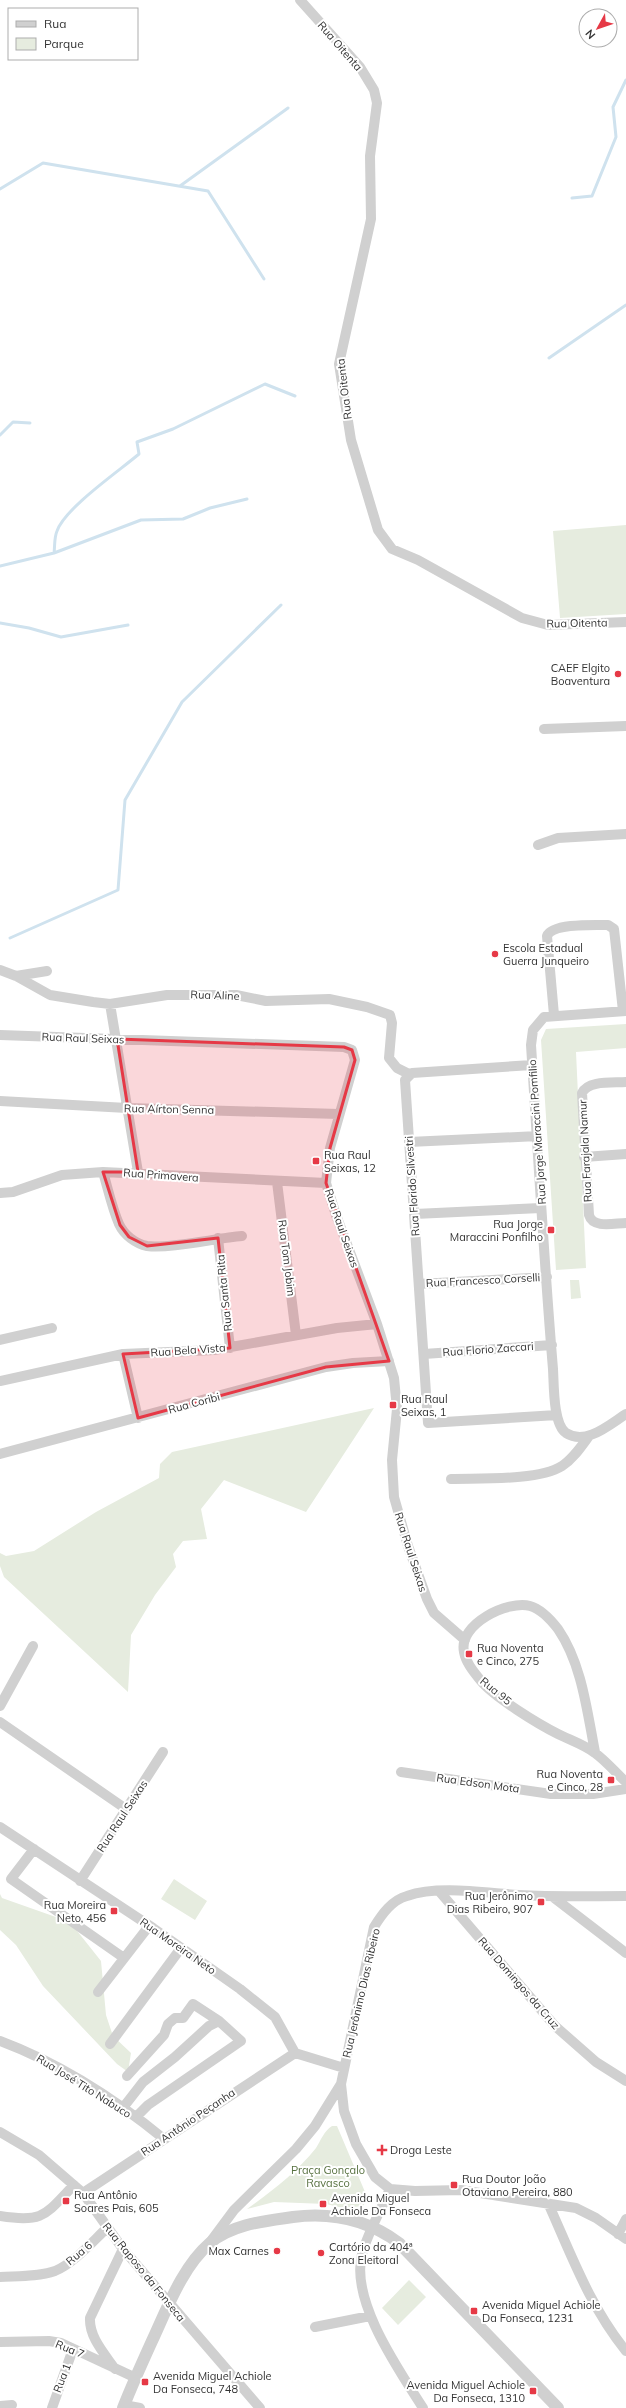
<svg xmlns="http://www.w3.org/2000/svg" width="626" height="2408" font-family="Mulish,sans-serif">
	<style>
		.green { fill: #e6ecdf }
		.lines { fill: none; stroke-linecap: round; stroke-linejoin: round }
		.stream { stroke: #cfe2ee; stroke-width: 3 }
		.minor { stroke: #d0d0d0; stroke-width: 10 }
		.tertiary { stroke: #d0d0d0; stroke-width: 12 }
		.marked { fill: #e63946; fill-opacity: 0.2; stroke: #e63946; stroke-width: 3; stroke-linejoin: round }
		.poi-dot { fill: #e63946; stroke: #fff; stroke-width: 1.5 }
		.labels { text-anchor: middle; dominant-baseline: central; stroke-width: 4; stroke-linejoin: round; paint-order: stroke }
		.street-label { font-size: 11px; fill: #333; stroke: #fff }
		.poi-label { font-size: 11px; fill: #333; stroke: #fff; text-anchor: start }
		.park-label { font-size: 11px; fill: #56703f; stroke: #fff }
	</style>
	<rect width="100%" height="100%" fill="#fff"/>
	<path class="green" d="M626 525V614L560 618 553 531Z
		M626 1024V1048L576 1052 586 1268 556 1270 541 1040 546 1029Z
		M570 1280H579L581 1298 571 1299Z
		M374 1408 306 1512 224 1480 201 1509 207 1539 183 1541 173 1554 176 1567 155 1595 131 1635 128 1692 4 1577 0 1566V1553L6 1556 34 1551 96 1512 159 1478 160 1464 172 1452Z
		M174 1879 207 1901 195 1920 161 1899Z
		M0 1894 2 1898 70 1922 101 1961 106 2015 113 2036 131 2053 128 2072 117 2064 43 1986 16 1945 0 1930Z
		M332 2126H337L368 2199 363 2206 343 2208 326 2204 274 2202 247 2209C272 2191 297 2172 316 2148 321 2140 324 2131 332 2126Z
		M409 2280 426 2297 398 2325 382 2308Z"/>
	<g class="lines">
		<path class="stream" d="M180 186 288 108
			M0 189 43 163 208 191 264 279
			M572 198 592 196 616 137 613 107 626 80
			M549 358 626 305
			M0 435 13 422 30 423
			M54 553C55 546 54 538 57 531 65 508 119 471 139 454L137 442 173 429 265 384 295 396
			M0 566 54 553 141 520 183 519 210 508 247 499
			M0 623 29 628 61 637 128 625
			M10 938 118 890 125 800 182 702 281 605"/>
		<path class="minor" d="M300 0 360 67 374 90 377 103 370 156 371 219 339 364 351 440 378 530 392 549 418 560 522 618 548 625 626 622
			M544 729 626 726
			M538 845 558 838 626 834
			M0 970 16 976 50 995 93 1002 110 1004 167 995H236L266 1001 329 999 367 1007 390 1015 392 1023 389 1058 397 1068 409 1074
			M16 976 47 971
			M110 1004 138 1172
			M626 1011 544 1017 533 1030 531 1045C538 1153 544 1262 553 1369 554 1385 553 1424 566 1433 586 1446 610 1424 626 1414
			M554 1015 547 936C552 923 595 925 608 925L614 929 623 1011
			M0 1035 344 1047 352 1050 355 1060 330 1148 326 1183 336 1215 377 1324 394 1378 397 1409 392 1460 394 1497 408 1546 427 1599 434 1613 465 1640
			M532 1065 412 1073 405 1080 428 1423 557 1415
			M626 1082C613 1083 588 1080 582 1093L589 1215C593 1229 615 1223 626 1223
			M0 1101 127 1108 339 1114
			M409 1142 538 1136
			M584 1157 626 1154
			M103 1172C108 1189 112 1208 119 1224 124 1235 136 1244 147 1246 171 1249 216 1238 242 1236
			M277 1182 296 1335
			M0 1193 13 1192 62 1175 103 1172 326 1183
			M415 1214 541 1208
			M218 1238 230 1348
			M419 1284 547 1277
			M0 1340 52 1328
			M123 1354 138 1418
			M424 1354 552 1345
			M0 1381 123 1354 214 1350 337 1328 377 1324
			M0 1454 326 1367 353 1363 389 1361
			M451 1479C480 1478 538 1481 562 1466 573 1459 581 1447 589 1436
			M0 1706 33 1646
			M0 1722 126 1809
			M595 1752C587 1711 582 1664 558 1629 551 1620 541 1609 530 1606 508 1600 458 1624 464 1652 466 1663 474 1672 481 1681 494 1697 538 1724 558 1734 570 1740 585 1745 595 1753 606 1761 616 1773 626 1782
			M401 1772 551 1794H593L626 1789
			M0 1827 153 1928 240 1989 275 2017 295 2053 344 2068
			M34 1849 11 1879 124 1958
			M80 1881 163 1752
			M439 1891 555 2026 596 2062 626 2081
			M553 1897 626 1953
			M98 1992 149 1926
			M0 2041C59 2063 115 2099 164 2139
			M110 2044 181 1948
			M127 2076 164 2035 168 2024 175 2018H183L193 2004 219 2021 241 2041 148 2105 136 2117
			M122 2109 143 2082 175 2057 209 2026 219 2021
			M0 2132 39 2155 83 2193 123 2249 260 2408
			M390 2189 375 2177 356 2144 344 2111 341 2084 374 1927C382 1914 392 1900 407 1896 438 1885 486 1893 519 1895 555 1897 590 1896 626 1896
			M390 2189 415 2191 461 2190 576 2208 596 2218 626 2239
			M390 2189C381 2210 368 2232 362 2254 350 2301 399 2370 423 2408
			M83 2193 295 2053
			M548 2203C571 2254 590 2307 626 2351
			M0 2216C44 2223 45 2215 74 2185
			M618 2234 626 2219
			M211 2241 234 2210 296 2149 315 2126 341 2084
			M0 2277C18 2276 38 2277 55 2271 74 2263 92 2242 107 2228
			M315 2327 370 2316
			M0 2342 49 2341 61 2343 136 2378
			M115 2369C104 2353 89 2337 90 2318L123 2249
			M124 2405 140 2408
			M0 2406 12 2405
			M52 2408 73 2349"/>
		<path class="tertiary" d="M123 2408C132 2385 142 2363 152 2341 167 2309 182 2267 210 2243 232 2224 266 2221 293 2217 332 2212 368 2220 399 2243L558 2408"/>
	</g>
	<path class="marked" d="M117 1039 344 1047 352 1050 355 1060 330 1148 326 1183 389 1361 326 1367 138 1418 123 1354 230 1348 218 1238 147 1246 129 1237 120 1225 103 1172H138Z"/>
	<g class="poi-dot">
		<circle cx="618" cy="674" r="4"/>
		<circle cx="495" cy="954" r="4"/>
		<rect x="312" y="1157" width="8" height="8" rx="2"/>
		<rect x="547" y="1226" width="8" height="8" rx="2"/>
		<rect x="389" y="1401" width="8" height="8" rx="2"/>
		<rect x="465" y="1650" width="8" height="8" rx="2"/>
		<rect x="607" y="1776" width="8" height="8" rx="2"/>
		<rect x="537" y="1898" width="8" height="8" rx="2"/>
		<rect x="110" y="1907" width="8" height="8" rx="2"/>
		<path d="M380 2144h4v4h4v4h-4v4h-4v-4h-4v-4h4z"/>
		<rect x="450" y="2181" width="8" height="8" rx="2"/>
		<rect x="62" y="2197" width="8" height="8" rx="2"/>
		<rect x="319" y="2200" width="8" height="8" rx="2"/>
		<circle cx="277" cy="2251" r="4"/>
		<circle cx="321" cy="2253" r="4"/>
		<rect x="470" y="2307" width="8" height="8" rx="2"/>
		<rect x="141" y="2378" width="8" height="8" rx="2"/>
		<rect x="529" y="2387" width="8" height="8" rx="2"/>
	</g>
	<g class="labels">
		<g class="street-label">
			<text transform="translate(340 46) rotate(49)">Rua Oitenta</text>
			<text transform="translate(344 389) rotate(-97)">Rua Oitenta</text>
			<text transform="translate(577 623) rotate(-1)">Rua Oitenta</text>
			<text transform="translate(215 995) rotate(2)">Rua Aline</text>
			<text transform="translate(83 1038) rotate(2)">Rua Raul Seixas</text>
			<text transform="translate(169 1109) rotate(1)">Rua Aírton Senna</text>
			<text transform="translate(537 1132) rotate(-94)">Rua Jorge Maraccini Pomfilio</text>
			<text transform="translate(585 1151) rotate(-93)">Rua Farajala Namur</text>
			<text transform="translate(161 1175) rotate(4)">Rua Primavera</text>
			<text transform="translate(412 1186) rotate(-94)">Rua Florido Silvestri</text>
			<text transform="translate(342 1228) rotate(71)">Rua Raul Seixas</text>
			<text transform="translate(287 1258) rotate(83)">Rua Tom Jobim</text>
			<text transform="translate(483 1280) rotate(-3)">Rua Francesco Corselli</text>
			<text transform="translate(224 1293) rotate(-96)">Rua Santa Rita</text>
			<text transform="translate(488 1349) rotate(-4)">Rua Florio Zaccari</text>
			<text transform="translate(188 1350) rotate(-4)">Rua Bela Vista</text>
			<text transform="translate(194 1403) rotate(-15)">Rua Coribi</text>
			<text transform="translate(411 1552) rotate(72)">Rua Raul Seixas</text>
			<text transform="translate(496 1691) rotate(39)">Rua 95</text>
			<text transform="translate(478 1783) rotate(8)">Rua Edson Mota</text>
			<text transform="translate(122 1816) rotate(-57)">Rua Raul Seixas</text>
			<text transform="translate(178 1946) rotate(35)">Rua Moreira Neto</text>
			<text transform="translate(519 1983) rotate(49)">Rua Domingos da Cruz</text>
			<text transform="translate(361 1993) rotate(-77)">Rua Jerônimo Dias Ribeiro</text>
			<text transform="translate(84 2086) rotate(32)">Rua José Tito Nabuco</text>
			<text transform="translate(188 2122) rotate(-34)">Rua Antônio Peçanha</text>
			<text transform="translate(79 2253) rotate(-40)">Rua 6</text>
			<text transform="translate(144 2272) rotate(51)">Rua Raposo da Fonseca</text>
			<text transform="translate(70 2349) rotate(22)">Rua 7</text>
			<text transform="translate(62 2378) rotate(-69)">Rua 1</text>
		</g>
		<g class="poi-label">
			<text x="610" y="668" text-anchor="end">CAEF Elgito<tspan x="610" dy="13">Boaventura</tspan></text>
			<text x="503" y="948">Escola Estadual<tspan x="503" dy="13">Guerra Junqueiro</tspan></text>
			<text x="324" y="1155">Rua Raul<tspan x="324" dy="13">Seixas, 12</tspan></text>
			<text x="543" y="1224" text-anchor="end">Rua Jorge<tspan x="543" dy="13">Maraccini Ponfilho</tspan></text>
			<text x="401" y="1399">Rua Raul<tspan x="401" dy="13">Seixas, 1</tspan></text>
			<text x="477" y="1648">Rua Noventa<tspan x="477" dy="13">e Cinco, 275</tspan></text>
			<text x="603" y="1774" text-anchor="end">Rua Noventa<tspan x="603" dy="13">e Cinco, 28</tspan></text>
			<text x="533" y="1896" text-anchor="end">Rua Jerônimo<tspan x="533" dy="13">Dias Ribeiro, 907</tspan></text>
			<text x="106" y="1905" text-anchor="end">Rua Moreira<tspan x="106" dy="13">Neto, 456</tspan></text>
			<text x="390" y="2150">Droga Leste</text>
			<text x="462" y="2179">Rua Doutor João<tspan x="462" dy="13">Otaviano Pereira, 880</tspan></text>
			<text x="74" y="2195">Rua Antônio<tspan x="74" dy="13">Soares Pais, 605</tspan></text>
			<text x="331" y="2198">Avenida Miguel<tspan x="331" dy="13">Achiole Da Fonseca</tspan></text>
			<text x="329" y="2247">Cartório da 404ª<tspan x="329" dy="13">Zona Eleitoral</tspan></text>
			<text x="269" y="2251" text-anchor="end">Max Carnes</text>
			<text x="482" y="2305">Avenida Miguel Achiole<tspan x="482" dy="13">Da Fonseca, 1231</tspan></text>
			<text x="153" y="2376">Avenida Miguel Achiole<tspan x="153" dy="13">Da Fonseca, 748</tspan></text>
			<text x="525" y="2385" text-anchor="end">Avenida Miguel Achiole<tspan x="525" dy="13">Da Fonseca, 1310</tspan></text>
		</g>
		<g class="park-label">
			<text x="328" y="2170">Praça Gonçalo<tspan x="328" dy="13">Ravasco</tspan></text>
		</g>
	</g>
	<rect x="8" y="8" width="130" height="52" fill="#ffffff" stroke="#adadad"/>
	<rect x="16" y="21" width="20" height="6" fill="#d0d0d0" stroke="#adadad"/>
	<text x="44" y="28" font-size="12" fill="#333333">Rua</text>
	<rect x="16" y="38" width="20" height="12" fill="#e6ecdf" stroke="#adadad"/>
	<text x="44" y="48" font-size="12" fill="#333333">Parque</text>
	<g transform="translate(598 28) rotate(230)"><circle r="19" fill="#ffffff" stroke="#adadad"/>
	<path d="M0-3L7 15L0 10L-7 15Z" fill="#e63946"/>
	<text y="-6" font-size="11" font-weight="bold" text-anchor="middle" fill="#333333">N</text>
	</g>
</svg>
